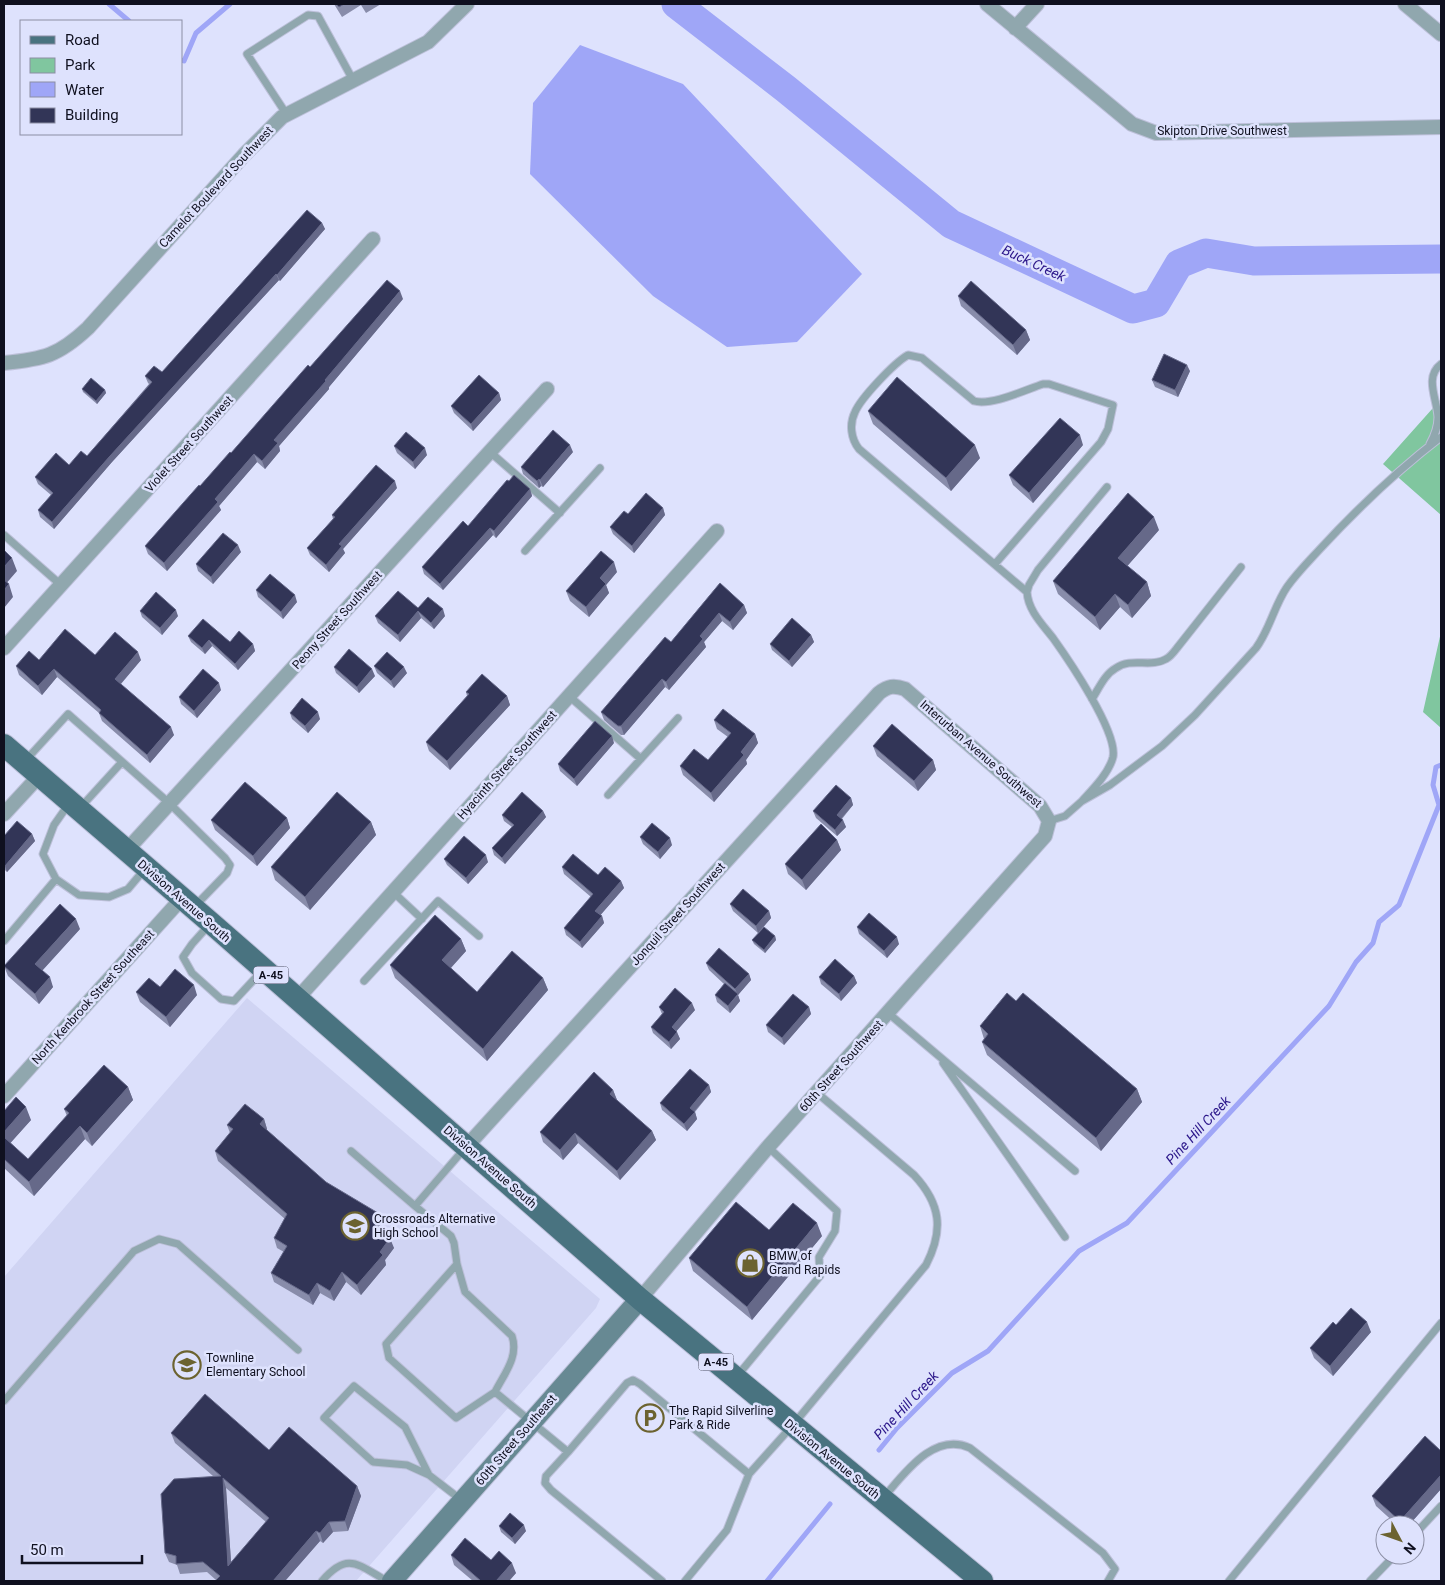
<svg xmlns="http://www.w3.org/2000/svg" width="1445" height="1585" font-family="Roboto,sans-serif">
	<style>
		.built { fill: #d0d4f3 }
		.green { fill: #80c69f }
		.water { fill: #9fa6f7 }
		.lines { fill: none; stroke-linecap: round; stroke-linejoin: round }
		.stream { stroke: #9fa6f7; stroke-width: 5 }
		.river { stroke: #9fa6f7; stroke-width: 29 }
		.lane-casing { stroke: #bdc0d9; stroke-width: 9 }
		.street-casing { stroke: #bdc0d9; stroke-width: 16 }
		.secondary-casing { stroke: #bdc0d9; stroke-width: 22 }
		.primary-casing { stroke: #bdc0d9; stroke-width: 24 }
		.lane { stroke: #90a7ae; stroke-width: 7 }
		.street { stroke: #90a7ae; stroke-width: 14 }
		.secondary { stroke: #678993; stroke-width: 20 }
		.primary { stroke: #497380; stroke-width: 22 }
		.wall { fill: #888caa; fill-rule: evenodd }
		.shaded-wall { fill: #666989 }
		.building { fill: #323557; stroke: #666989; fill-rule: evenodd }
		.labels { text-anchor: middle; dominant-baseline: central; stroke-width: 5; stroke-linejoin: round; paint-order: stroke }
		.shield { fill: #dee2fd; stroke: #4d4f62; stroke-width: 1 }
		.shield-label { font-size: 11px; font-weight: bold; fill: #0f101f }
		.street-label { font-size: 12px; fill: #0f101f; stroke: #dee2fd }
		.poi-label { font-size: 12px; fill: #0f101f; stroke: #dee2fd; text-anchor: start }
		.water-label { font-size: 14px; font-style: italic; fill: #2b168a; stroke: #dee2fd }
	</style>
	<rect width="100%" height="100%" fill="#dee2fd"/>
	<path class="built" d="M247 998 600 1299 596 1308 356 1581H4V1277Z"/>
	<path class="green" d="M1441 399V515L1383 464Z
		M1441 632V728L1423 712Z"/>
	<path class="water" d="M580 45 683 84 862 274 797 342 727 347 653 296 530 174 533 103Z"/>
	<g class="lines">
		<path class="stream" d="M109 4 129 21
			M181 60 184 61 196 33 230 4
			M879 1450 897 1428 952 1373 988 1351 1079 1251 1127 1223 1329 1006 1356 962 1373 943 1379 922 1399 905 1439 805 1433 785 1436 767 1441 765
			M767 1581 830 1504"/>
		<path class="river" d="M676 4 786 89 951 224 1133 309 1156 303 1179 264 1206 253 1254 261 1441 259"/>
		<g class="lane-casing">
			<path id="lane" d="M287 115 247 54 308 15 318 16 353 80
				M1430 444C1435 435 1438 427 1438 417 1437 399 1424 377 1441 364
				M490 452 560 513
				M4 535 61 585
				M525 551 600 468
				M995 564 1101 442 1108 429 1113 405 1049 384H1043C1025 390 991 406 974 401L922 358 908 355C894 363 861 398 855 412 849 424 851 439 859 449L1027 592C1028 610 1042 624 1053 638 1068 659 1118 732 1113 757 1109 773 1093 789 1082 801
				M1027 592 1029 585 1038 570 1107 487
				M569 696 641 759
				M1092 699C1099 688 1105 674 1116 668 1131 657 1151 668 1166 659 1170 657 1174 652 1177 648L1241 567
				M25 761 68 714 169 803 225 858 230 865 227 873 195 906
				M608 795 678 718
				M68 805 54 825 43 854 56 879 79 895 109 897 128 889 144 870
				M80 808 122 762
				M1049 821 1065 816 1082 801 1110 785 1162 746 1195 715 1256 648C1270 629 1274 606 1287 587 1297 573 1309 561 1320 549 1357 509 1398 470 1441 437
				M393 892 422 919
				M209 925 192 944 183 957 192 973 221 999 234 1001 261 972
				M4 941 56 879
				M364 981 438 901 479 936
				M888 1013 1075 1171
				M943 1063 1065 1237
				M465 1148 415 1206 451 1236 454 1243 457 1264 465 1292 512 1336C519 1357 504 1374 495 1392L568 1452 546 1476 545 1483 551 1490 662 1581
				M351 1151 415 1206
				M457 1264 386 1344 389 1358 456 1418 495 1392
				M738 1375 820 1276 819 1257 835 1231 837 1211 768 1147
				M4 1401 134 1251 159 1239 178 1244 298 1350
				M568 1452 627 1383 633 1380 640 1384 749 1474
				M429 1475 405 1427 354 1386 324 1418 373 1462 407 1465 429 1475 460 1499
				M884 1497C904 1474 934 1431 970 1448L1103 1553 1115 1569 1108 1581
				M1415 1534 1441 1506
				M322 1581C348 1551 358 1565 387 1581
				M685 1581 727 1530 749 1474 792 1426 926 1265C944 1230 941 1204 914 1175L816 1092
				M1229 1581 1441 1323
				M1370 1581 1395 1555"/>
		</g>
		<g class="street-casing">
			<path id="street" d="M987 4 1132 124 1156 133 1441 127
				M1405 4 1441 34
				M1015 28 1037 4
				M4 363C44 359 58 356 88 328L244 155 282 117 428 42 467 4
				M4 648 373 239
				M4 814 39 776
				M126 851 547 389
				M297 999 717 531
				M4 1096 182 898
				M467 1146 879 693C888 686 894 685 905 689L1040 806 1049 821 1045 836 768 1147 640 1299"/>
		</g>
		<g class="secondary-casing">
			<path id="secondary" d="M392 1581 640 1299"/>
		</g>
		<g class="primary-casing">
			<path id="primary" d="M4 745 211 923 640 1299 982 1581"/>
		</g>
		<use href="#lane" class="lane"/>
		<use href="#street" class="street"/>
		<use href="#secondary" class="secondary"/>
		<use href="#primary" class="primary"/>
	</g>
	<path class="wall" d="M334 4H381L366 13 361 5 342 17Z
		M322 223 325 229 280 281 279 280 250 311 112 462 54 529 40 517 38 510 51 495 38 484 35 477 69 465 87 456 149 384 148 383 145 376 162 372Z
		M958 296 1026 330 1030 340 1017 355 961 306Z
		M403 299 329 387V389L279 446 280 451 265 469 257 462 219 506 221 510 167 571 148 554 145 546 200 486 231 453 310 367Z
		M1190 371 1178 397 1155 387 1152 380Z
		M82 389 105 390 106 393 97 404 83 392Z
		M499 393 501 400 473 431 454 413 451 406Z
		M868 411 980 458 951 491 873 424Z
		M1083 445 1033 503 1013 485 1009 475Z
		M394 446 427 455 415 469 397 453Z
		M573 452 543 487 541 486 539 488 523 474 521 467Z
		M509 481 530 489 532 496 496 538 493 535 443 590 424 574 422 567 468 526Z
		M397 488 343 549 345 553 329 572 310 555 307 548 333 519 332 515Z
		M663 508 665 515 634 553 613 534 610 527Z
		M1159 530 1127 566 1147 582 1151 596 1132 618 1120 607 1100 630 1058 594 1053 581Z
		M241 552 213 584 198 571 196 564Z
		M617 572 606 585 609 593 589 617 570 601 566 591Z
		M720 583 744 605 747 613 733 630 722 621 704 642 706 647 669 690 665 687 624 735H621L604 720 601 712 671 642Z
		M256 590 297 602 283 619 258 597Z
		M418 608 445 616 434 629 421 618 400 642 378 623 375 616Z
		M140 611 178 616 162 635 142 617Z
		M811 635 814 642 792 667 772 650 770 644Z
		M188 636 253 644 255 651 238 670 212 646 205 654 191 642Z
		M95 655 141 660 121 684 174 735 150 763 102 721 99 713 57 677 42 695 19 675 16 666 39 660Z
		M374 666 407 673 394 688 377 673Z
		M334 667 375 676 359 693 336 673Z
		M221 690 197 718 181 704 179 697Z
		M466 692 507 696 510 705 450 770 429 751 426 742 467 696Z
		M290 713 320 719 308 733 292 719Z
		M714 720 755 734 758 743 746 760 747 764 714 802 683 775 680 766 708 760 728 737 717 729Z
		M614 743 577 786 560 771 558 764Z
		M873 746 933 760 936 770 918 791 877 756Z
		M851 798 853 805 842 819 846 827 837 836 816 818 813 811Z
		M543 811 546 817 505 864 494 855 492 848 512 827 504 821 502 815Z
		M287 818 290 828 257 866 215 830 211 820Z
		M371 822 376 835 310 910 275 880 271 867Z
		M32 834 35 841 7 872 4 869V836Z
		M640 837 672 845 660 859 643 844Z
		M837 840 841 850 806 890 788 874 785 864Z
		M444 859 488 862 468 884 447 865Z
		M562 867 621 881 624 888 600 915 602 916 604 923 582 948 566 935 564 928 591 897 564 874Z
		M730 904 769 911 771 918 758 933 733 911Z
		M857 927 899 944 887 958 859 934Z
		M80 929 42 971 53 987 39 1004 8 976 4 966Z
		M775 936 776 940 765 953 754 944 752 940Z
		M461 939 466 951 451 968 477 992 543 978 548 990 487 1061 395 978 390 965Z
		M706 963 749 974 751 980 738 995 740 1001 730 1013 717 1002 715 995 724 984 709 970Z
		M854 976 857 983 841 1001 821 984 819 977Z
		M160 987 197 995 170 1027 140 1002 136 992Z
		M1016 1001 1137 1089 1142 1102 1101 1151 987 1055 982 1042 984 1039 980 1026Z
		M659 1007 695 1010 676 1031 680 1039 671 1049 653 1033 651 1027 662 1014Z
		M809 1007 811 1014 784 1045 768 1032 766 1025Z
		M709 1085 711 1092 695 1112 697 1119 687 1131 662 1110 660 1103Z
		M128 1087 133 1100 92 1146 85 1139 34 1196 4 1168V1111L31 1120 10 1143 28 1159 67 1116 64 1109Z
		M613 1090 617 1100 652 1131 656 1140 620 1180 578 1143 563 1160 543 1142 540 1132Z
		M264 1119 267 1129V1130L326 1182 381 1223 379 1228 394 1248 385 1260 386 1265 361 1295 346 1282 334 1301 320 1293 313 1305 274 1282 271 1273 284 1252 277 1248 274 1238 285 1219 218 1161 215 1151 230 1133 227 1125Z
		M769 1230 822 1236 752 1320 693 1271 689 1258Z
		M1336 1325 1371 1332 1333 1376 1314 1358 1310 1348Z
		M171 1433 269 1450 357 1486 361 1496 348 1531 333 1532 323 1543 320 1541 285 1581H215L216 1580 207 1572 180 1574 177 1565 169 1562 165 1553 213 1476 175 1443ZM226 1488 266 1522 231 1562Z
		M1441 1451V1489L1409 1525H1397L1376 1506 1372 1496Z
		M499 1526 526 1531 515 1544 501 1532Z
		M451 1555 491 1560 516 1573 509 1581H473L454 1565Z"/>
	<path class="shaded-wall" d="M322 223 325 229 280 281 277 275Z
		M276 274 279 280 112 462 54 529 52 522 110 456Z
		M400 291 403 299 329 387V389L279 446 280 451 265 469 262 461 274 440Z
		M1026 330 1030 340 1017 355 1013 345Z
		M1187 365 1190 371 1178 397 1175 390Z
		M105 390 106 393 97 404 96 401Z
		M499 393 501 400 473 431 471 424Z
		M1080 435 1083 445 1033 503 1029 493Z
		M570 445 573 452 543 487 540 480Z
		M975 445 980 458 951 491 946 478Z
		M425 448 427 455 415 469 413 462Z
		M254 454 257 462 219 506 221 510 167 571 164 563 215 499Z
		M539 479 541 486 539 488 537 481Z
		M395 481 397 488 343 549 345 553 329 572 326 565 339 544Z
		M530 489 532 496 496 538 494 531Z
		M663 508 665 515 634 553 632 546Z
		M1154 517 1159 530 1123 571 1118 558Z
		M490 528 493 535 443 590 440 584Z
		M238 545 241 552 213 584 211 577Z
		M12 558 17 571 4 586V567Z
		M614 562 617 572 606 585 609 593 589 617 586 607 600 578Z
		M1147 582 1151 596 1132 618 1128 605Z
		M9 584 13 597 4 608V590Z
		M1115 594 1120 607 1100 630 1095 617Z
		M295 595 297 602 283 619 281 612Z
		M744 605 747 613 733 630 730 622Z
		M443 609 445 616 434 629 431 623Z
		M176 610 178 616 162 635 160 628Z
		M418 611 421 618 400 642 398 635Z
		M719 613 722 621 704 642 706 647 669 690 666 682 700 636Z
		M811 635 814 642 792 667 789 661Z
		M209 640 212 646 205 654 202 648Z
		M253 644 255 651 238 670 235 664Z
		M138 652 141 660 118 687 115 679Z
		M404 667 407 673 394 688 391 681Z
		M54 669 57 677 42 695 38 686Z
		M372 669 375 676 359 693 357 687Z
		M662 679 665 687 624 735 621 726Z
		M219 683 221 690 197 718 194 711Z
		M507 696 510 705 450 770 447 761Z
		M318 712 320 719 308 733 305 726Z
		M171 727 174 735 150 763 147 755Z
		M755 734 758 743 746 760 747 764 714 802 711 793Z
		M612 736 614 743 577 786 574 779Z
		M933 760 936 770 918 791 914 781Z
		M851 798 853 805 839 821 837 815Z
		M543 811 546 817 505 864 502 858Z
		M287 818 290 828 257 866 253 856Z
		M843 820 846 827 837 836 835 830Z
		M371 822 376 835 310 910 305 897Z
		M32 834 35 841 7 872 5 866Z
		M670 838 672 845 660 859 658 852Z
		M837 840 841 850 806 890 802 880Z
		M486 855 488 862 468 884 466 878Z
		M621 881 624 888 598 918 595 911Z
		M769 911 771 918 758 933 756 926Z
		M602 916 604 923 582 948 580 942Z
		M76 919 80 929 39 974 35 964Z
		M775 936 776 940 765 953 764 950Z
		M897 937 899 944 887 958 884 951Z
		M461 939 466 951 446 973 442 960Z
		M749 974 751 980 738 995 740 1001 730 1013 728 1006 738 995 735 989Z
		M854 976 857 983 841 1001 839 994Z
		M50 977 53 987 39 1004 35 994Z
		M543 978 548 990 487 1061 483 1049Z
		M194 985 197 995 170 1027 166 1017Z
		M692 1003 695 1010 674 1034 672 1027Z
		M809 1007 811 1014 784 1045 782 1038Z
		M677 1032 680 1039 671 1049 669 1042Z
		M709 1085 711 1092 692 1114 690 1108Z
		M128 1087 133 1100 92 1146 87 1133Z
		M1137 1089 1142 1102 1101 1151 1096 1138Z
		M613 1090 617 1100 610 1094Z
		M26 1107 31 1120 6 1148 4 1142V1132Z
		M695 1112 697 1119 687 1131 684 1124Z
		M264 1119 267 1129 263 1134 260 1124Z
		M80 1126 85 1139 34 1196 29 1182Z
		M652 1131 656 1140 620 1180 617 1171Z
		M575 1133 578 1143 563 1160 560 1150Z
		M378 1213 381 1223 376 1232 373 1222Z
		M817 1223 822 1236 752 1320 747 1307Z
		M390 1238 394 1248 385 1260 386 1265 361 1295 357 1285 380 1252Z
		M342 1272 346 1282 334 1301 330 1291Z
		M317 1283 320 1293 313 1305 309 1295Z
		M1367 1322 1371 1332 1333 1376 1330 1366Z
		M1441 1475V1489L1409 1525H1402L1400 1521Z
		M223 1478 226 1488 232 1576 228 1566Z
		M357 1486 361 1496 348 1531 345 1521Z
		M329 1522 333 1532 323 1543 320 1533Z
		M524 1525 526 1531 515 1544 512 1538Z
		M316 1531 320 1541 285 1581H273Z
		M512 1563 516 1573 509 1581H496Z"/>
	<path class="building" d="M336 4H344L339 7Z
		M307 210 322 223 277 275 276 274 248 305 110 456 52 522 38 510 53 493 35 477 56 453 69 465 81 451 87 456 152 382 145 376 154 366 162 372Z
		M387 280 400 291 325 380 326 381 274 440 278 443 262 461 254 454 215 499 218 502 164 563 145 546 199 485 200 486 230 452 231 453 308 365 310 367Z
		M971 281 1026 330 1013 345 958 296Z
		M1164 354 1187 365 1175 390 1152 380Z
		M479 375 499 393 471 424 451 406Z
		M897 377 975 445 946 478 868 411Z
		M91 378 105 390 96 401 82 389Z
		M1060 418 1080 435 1029 493 1009 475Z
		M553 430 570 445 540 480 539 479 537 481 521 467Z
		M406 432 425 448 413 462 394 446Z
		M376 465 395 481 339 544 342 546 326 565 307 548 335 517 332 515Z
		M514 475 530 489 494 531 490 528 440 584 422 567 463 521 468 526 507 480 509 481Z
		M646 493 663 508 632 546 610 527 624 511 628 514Z
		M1128 493 1154 517 1118 558 1147 582 1128 605 1115 594 1095 617 1053 581Z
		M223 533 238 545 211 577 196 564Z
		M4 550 12 558 4 567Z
		M601 551 614 562 600 578 606 584 586 607 566 591Z
		M270 574 295 595 281 612 256 590Z
		M4 580 9 584 4 590Z
		M720 583 744 605 730 622 719 613 700 636 703 639 666 682 662 679 621 726H618L601 712 665 637 671 642Z
		M398 591 418 608 428 597 443 609 431 623 418 611 398 635 375 616Z
		M156 592 176 610 160 628 140 611Z
		M792 618 811 635 789 661 770 644Z
		M203 619 230 642 239 631 253 644 235 664 209 640 202 648 188 636Z
		M65 629 95 655 115 632 138 652 115 679 171 727 147 755 99 713 101 710 54 669 38 686 16 666 29 651 39 660Z
		M349 649 372 669 357 687 334 667Z
		M387 652 404 667 391 681 374 666Z
		M203 669 219 683 194 711 179 697Z
		M482 674 507 696 447 761 426 742 469 694 466 692Z
		M302 698 318 712 305 726 290 713Z
		M723 709 755 734 741 752 744 755 711 793 680 766 694 749 708 760 731 733 714 720Z
		M595 721 612 736 574 779 558 764Z
		M892 724 933 760 914 781 873 746Z
		M245 782 287 818 253 856 211 820Z
		M836 785 851 798 837 815 843 820 835 830 813 811Z
		M337 792 371 822 305 897 271 867Z
		M522 792 543 811 502 858 492 848 514 825 502 815Z
		M17 821 32 834 5 866 4 865V836Z
		M652 823 670 838 658 852 640 837Z
		M821 824 837 840 802 880 785 864Z
		M464 836 486 855 466 878 444 859Z
		M573 854 598 875 605 867 621 881 595 911 602 916 580 942 564 928 593 894 562 867Z
		M743 889 769 911 756 926 730 904Z
		M60 904 76 919 35 964 50 977 35 994 4 966Z
		M869 913 897 937 884 951 857 927Z
		M435 915 461 939 442 960 477 992 512 951 543 978 483 1049 390 965Z
		M764 927 775 936 764 950 752 940Z
		M719 948 749 974 735 989 706 963Z
		M835 959 854 976 839 994 819 977Z
		M175 969 194 985 166 1017 136 992 149 978 160 987Z
		M725 983 738 994 728 1006 715 995Z
		M675 988 692 1003 672 1027 677 1032 669 1042 651 1027 664 1012 659 1007Z
		M1007 993 1016 1001 1023 993 1137 1089 1096 1138 982 1042 988 1034 980 1026Z
		M793 994 809 1007 782 1038 766 1025Z
		M104 1065 128 1087 87 1133 80 1126 29 1182 4 1159V1137L28 1159 69 1113 64 1109Z
		M690 1069 709 1085 690 1108 695 1112 684 1124 660 1103Z
		M594 1072 613 1090 610 1094 652 1131 617 1171 575 1133 560 1150 540 1132Z
		M16 1097 26 1107 4 1132V1111Z
		M245 1104 264 1119 260 1124 326 1182 378 1213 373 1222 390 1238 380 1252 383 1255 357 1285 342 1272 330 1291 317 1283 309 1295 271 1273 287 1246 274 1238 287 1214 215 1151 233 1129 227 1125Z
		M736 1202 769 1230 793 1203 817 1223 747 1307 689 1258Z
		M1351 1308 1367 1322 1330 1366 1310 1348 1333 1322 1336 1325Z
		M205 1394 269 1450 289 1427 357 1486 345 1521 329 1522 320 1533 316 1531 273 1581H215L220 1576 203 1562 176 1564V1556L165 1553 161 1494 174 1479 221 1476 171 1433ZM223 1478 269 1518 228 1566Z
		M1425 1436 1441 1451V1475L1400 1521 1372 1496Z
		M510 1513 524 1525 512 1538 499 1526Z
		M465 1538 491 1560 499 1551 512 1563 496 1581H481L451 1555Z"/>
	<defs>
		<g id="school-ring" transform="scale(1.4375)"><circle r="9.5" fill="#dee2fd" stroke="#6c6330" stroke-width="1.5"/><path d="M0-5L7-2L0 1L-7-2ZM-4 1L0 2.5L4 1V4Q0 6-4 4Z" fill="#6c6330"/></g>
		<g id="shop-ring" transform="scale(1.4375)"><circle r="9.5" fill="#dee2fd" stroke="#6c6330" stroke-width="1.5"/><path d="M-5-2.5h2.3a2.7 3.5 0 0 1 5.4 0H5L5.5 6h-11ZM-1.5-2.5h3a1.5 2.3 0 0 0-3 0Z" fill="#6c6330"/></g>
		<g id="parking-ring" transform="scale(1.4375)"><circle r="9.5" fill="#dee2fd" stroke="#6c6330" stroke-width="1.5"/><path d="M-3.5-5.5H1a3.5 3.5 0 0 1 0 7H-1V5.5H-3.5ZM-1-3.4V-.6H.8a1.4 1.4 0 0 0 0-2.8Z" fill="#6c6330"/></g>
	</defs>
	<g fill-rule="evenodd">
		<use href="#school-ring" x="355" y="1226"/>
		<use href="#shop-ring" x="750" y="1263"/>
		<use href="#school-ring" x="187" y="1365"/>
		<use href="#parking-ring" x="650" y="1418"/>
	</g>
	<g class="labels">
		<g class="shield">
			<rect x="253.5" y="966.5" width="35" height="17" rx="4"/>
			<rect x="698.5" y="1353.5" width="35" height="17" rx="4"/>
		</g>
		<g class="shield-label">
			<text x="271" y="975">A-45</text>
			<text x="716" y="1362">A-45</text>
		</g>
		<g class="street-label">
			<text x="1222" y="131">Skipton Drive Southwest</text>
			<text transform="translate(216 187) rotate(-47)">Camelot Boulevard Southwest</text>
			<text transform="translate(189 444) rotate(-48)">Violet Street Southwest</text>
			<text transform="translate(337 620) rotate(-48)">Peony Street Southwest</text>
			<text transform="translate(981 754) rotate(41)">Interurban Avenue Southwest</text>
			<text transform="translate(507 765) rotate(-48)">Hyacinth Street Southwest</text>
			<text transform="translate(184 901) rotate(41)">Division Avenue South</text>
			<text transform="translate(678 914) rotate(-48)">Jonquil Street Southwest</text>
			<text transform="translate(93 997) rotate(-48)">North Kenbrook Street Southeast</text>
			<text transform="translate(841 1066) rotate(-48)">60th Street Southwest</text>
			<text transform="translate(490 1167) rotate(41)">Division Avenue South</text>
			<text transform="translate(516 1440) rotate(-49)">60th Street Southeast</text>
			<text transform="translate(832 1459) rotate(39)">Division Avenue South</text>
		</g>
		<g class="poi-label">
			<text x="374" y="1219">Crossroads Alternative<tspan x="374" dy="14">High School</tspan></text>
			<text x="769" y="1256">BMW of<tspan x="769" dy="14">Grand Rapids</tspan></text>
			<text x="206" y="1358">Townline<tspan x="206" dy="14">Elementary School</tspan></text>
			<text x="669" y="1411">The Rapid Silverline<tspan x="669" dy="14">Park &amp; Ride</tspan></text>
		</g>
		<g class="water-label">
			<text transform="translate(1034 263) rotate(25)">Buck Creek</text>
			<text transform="translate(1198 1130) rotate(-47)">Pine Hill Creek</text>
			<text transform="translate(906 1405) rotate(-47)">Pine Hill Creek</text>
		</g>
	</g>
	<rect width="1445" height="1585" fill="none" stroke="#0f101f" stroke-width="10"/>
	<rect x="20" y="20" width="162" height="115" fill="#dee2fd" stroke="#8b8ea4"/>
	<rect x="30" y="36" width="25" height="8" fill="#497380" stroke="#8b8ea4"/>
	<text x="65" y="45" font-size="15" fill="#0f101f">Road</text>
	<rect x="30" y="58" width="25" height="15" fill="#80c69f" stroke="#8b8ea4"/>
	<text x="65" y="70" font-size="15" fill="#0f101f">Park</text>
	<rect x="30" y="82" width="25" height="15" fill="#9fa6f7" stroke="#8b8ea4"/>
	<text x="65" y="95" font-size="15" fill="#0f101f">Water</text>
	<rect x="30" y="108" width="25" height="15" fill="#323557" stroke="#8b8ea4"/>
	<text x="65" y="120" font-size="15" fill="#0f101f">Building</text>
	<g transform="translate(1400 1540) rotate(131)"><circle r="24" fill="#dee2fd" stroke="#8b8ea4"/>
	<path d="M0-4L9 19L0 12L-9 19Z" fill="#6c6330"/>
	<text y="-8" font-size="14" font-weight="bold" text-anchor="middle" fill="#0f101f">N</text>
	</g>
	<path d="M22 1555v8h120v-8" fill="none" stroke="#0f101f" stroke-width="2.5"/>
	<text x="30" y="1555" font-size="15" fill="#0f101f" stroke="#dee2fd" stroke-width="4" paint-order="stroke">50 m</text>
</svg>
